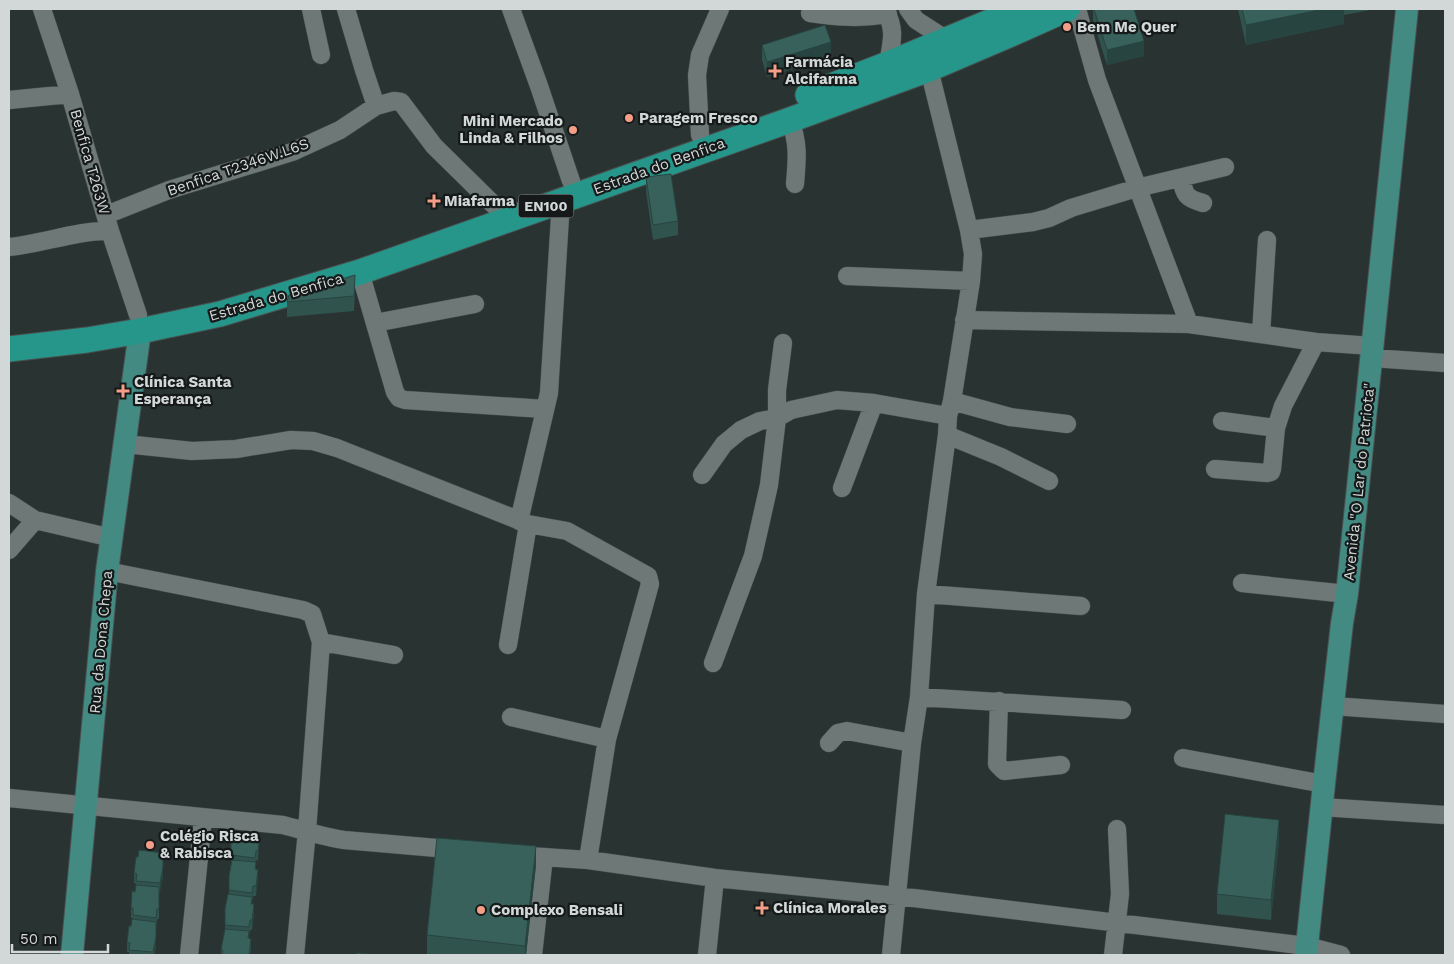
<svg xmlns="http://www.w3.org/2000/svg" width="1454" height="964" font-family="'Work Sans',sans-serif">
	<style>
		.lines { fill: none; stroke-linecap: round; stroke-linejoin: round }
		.minor-casing { stroke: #484f4e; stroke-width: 19 }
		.major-casing { stroke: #484f4e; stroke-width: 24 }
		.highway-casing { stroke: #484f4e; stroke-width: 27 }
		.minor { stroke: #6e7977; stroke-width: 18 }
		.major { stroke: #438a82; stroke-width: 22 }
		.highway { stroke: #26958a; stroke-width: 25 }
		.wall { fill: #31534e }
		.shaded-wall { fill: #284440 }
		.building { fill: #39615b; stroke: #284440 }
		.poi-dot { fill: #f49e87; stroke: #151919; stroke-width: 2 }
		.labels { text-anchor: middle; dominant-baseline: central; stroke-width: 4.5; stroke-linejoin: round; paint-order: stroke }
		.shield { fill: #151919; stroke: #999f9e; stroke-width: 1 }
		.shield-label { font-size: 14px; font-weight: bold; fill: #d2d8d7 }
		.poi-label { font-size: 15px; font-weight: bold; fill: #d2d8d7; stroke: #151919; text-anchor: start }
		.street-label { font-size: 15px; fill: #d2d8d7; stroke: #151919 }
	</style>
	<rect width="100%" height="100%" fill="#293331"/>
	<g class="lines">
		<g class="minor-casing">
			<path id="minor" d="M42 9 70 94 110 231 138 315
				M311 9 321 55
				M346 9 364 70 376 106
				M511 9 539 86 571 181
				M885 9C896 31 892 40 888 64
				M908 9 916 20 947 40
				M1077 9 1097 80 1189 324
				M810 13C837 17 861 19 888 14
				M9 100 70 94
				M790 120C799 144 797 160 795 184
				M700 135 697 75 700 55 720 9
				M1181 178C1185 195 1185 198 1203 203
				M106 215 169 190 292 152 340 130 376 106 394 101 401 102 434 146 496 207
				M969 230 1033 222 1049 218 1071 208 1137 188 1225 167
				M9 247C42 244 78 230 110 231
				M360 272 395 392 399 398 405 400 545 409
				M847 276 971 281
				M964 320 1189 324 1316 342 1372 346
				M375 323 475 304
				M1261 334 1267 240
				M1372 358 1445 363
				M952 401 1010 417 1067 424
				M1222 421 1276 428
				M947 435 1001 457 1049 481
				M125 444 192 451 236 449 291 440 313 441 337 448 528 524 567 531 648 576 650 584 607 739 588 860
				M1215 469 1267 473 1271 472 1272 469 1276 428 1283 406 1316 342
				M702 475 724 444 741 430 760 421 777 418 791 410 837 400 874 403 948 416
				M842 488 874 403
				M9 503 35 520 112 538
				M519 521 549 393 561 201
				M9 550 35 520
				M107 571 303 610 312 614 321 642 307 831 295 955
				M1242 583 1347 594
				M926 594 1081 606
				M321 642 394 655
				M508 645 528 524
				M713 663 753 556 769 485 777 418V390L783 343
				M919 697 1122 710
				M999 701 997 764 1004 771 1061 765
				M1333 706 1445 714
				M511 717 607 739
				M829 743 838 733 847 731 912 743
				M1183 758 1324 784
				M9 798 283 825C303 830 323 837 344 840L460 850
				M1321 807 1445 815
				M513 855 588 860 715 878 897 896 1307 946 1341 955
				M189 955 203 818
				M533 955 544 857
				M707 955 715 878
				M891 955 912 743 919 697 926 594 947 435 948 416 952 401 971 281 973 254 969 230 929 69
				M1113 955 1120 894 1117 829"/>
		</g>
		<g class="major-casing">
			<path id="major" d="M72 955 107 571 140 331
				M1306 955 1324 784 1342 623 1347 594 1407 9"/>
		</g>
		<g class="highway-casing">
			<path id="highway" d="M808 95 888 64 1021 9
				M9 349 87 340 140 331 220 314 360 272 790 120 929 69 1011 34 1067 9"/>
		</g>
		<use href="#minor" class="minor"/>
		<use href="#major" class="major"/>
		<use href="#highway" class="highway"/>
	</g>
	<path class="wall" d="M1093 9H1134L1144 56 1107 65 1093 21Z
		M1238 9H1376L1344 15V24L1246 45Z
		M762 45 831 57 767 77 762 60Z
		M646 177 678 221V235L653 240 646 192Z
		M355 290 354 311 287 317V302Z
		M231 840 259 843 258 861 256 860 255 862 256 869 258 880 256 896H253L252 903 254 914 252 930H250L249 937 251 949 250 955H221V950L225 929V909L229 894V876L231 863Z
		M1279 840 1271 920 1217 914V894Z
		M536 865 526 955H427V935Z
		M134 873 163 877 159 893V919H157L156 928V947L154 955H129V952H127V942L133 919V918H131V908L136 885V884L134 883Z"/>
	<path class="shaded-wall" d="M1324 9H1344V24L1246 45V25Z
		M1144 41V56L1107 65V50Z
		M831 42V57L767 77V62Z
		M1279 820V840L1271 920V900Z
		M536 846V865L526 955H525V946Z
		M163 867V877L160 893V883Z
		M258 870V880L256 896V886Z
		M254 904V914L252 930V920Z
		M156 937V947L154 955H153Z"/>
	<path class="building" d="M1094 9H1134L1144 41 1107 50Z
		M1242 9H1324L1246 25Z
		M825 25 831 42 767 62 762 45Z
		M671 174 678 221 653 225 646 177Z
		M355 275 354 296 287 302 289 295Z
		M1225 814 1279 820 1271 900 1217 894Z
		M437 838 536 846 525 946 427 935Z
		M231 840 259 843 258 851H256L255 858 231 855Z
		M139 850 163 853V867L160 883 136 881 137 874 134 873 136 857H138Z
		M232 860 256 862 255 869 258 870 256 886H253L252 893 229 890V876Z
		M136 885 159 887V909H157L156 918 133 915V908H131L132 891 135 892Z
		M228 894 252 897 251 904H254L252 920H250L249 927 225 925V909Z
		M132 919 156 922V937L153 952 129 950 130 943 127 942 129 926H131Z
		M225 929 249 931 248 938 251 939 249 955H222L223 950H221Z
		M357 953 378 955H357Z"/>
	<g class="poi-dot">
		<circle cx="1067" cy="27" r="5"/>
		<path d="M772.5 63.5h5v5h5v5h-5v5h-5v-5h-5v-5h5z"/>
		<circle cx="629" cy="118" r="5"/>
		<circle cx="573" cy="130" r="5"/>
		<path d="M431.5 193.5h5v5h5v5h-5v5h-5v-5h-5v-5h5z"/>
		<path d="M120.5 383.5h5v5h5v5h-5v5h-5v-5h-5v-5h5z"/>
		<circle cx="150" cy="845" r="5"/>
		<path d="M759.5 900.5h5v5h5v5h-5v5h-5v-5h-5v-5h5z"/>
		<circle cx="481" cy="910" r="5"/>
	</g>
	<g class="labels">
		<rect class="shield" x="518.5" y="194.5" width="55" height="23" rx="4"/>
		<g class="shield-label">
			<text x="546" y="206">EN100</text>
		</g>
		<g class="poi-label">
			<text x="1077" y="27">Bem Me Quer</text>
			<text x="785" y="62">Farmácia<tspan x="785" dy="17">Alcifarma</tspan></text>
			<text x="639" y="118">Paragem Fresco</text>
			<text x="563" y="121" text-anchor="end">Mini Mercado<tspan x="563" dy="17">Linda &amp; Filhos</tspan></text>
			<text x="444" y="201">Miafarma</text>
			<text x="134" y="382">Clínica Santa<tspan x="134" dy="17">Esperança</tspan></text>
			<text x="160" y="836">Colégio Risca<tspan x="160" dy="17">&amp; Rabisca</tspan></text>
			<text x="773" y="908">Clínica Morales</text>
			<text x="491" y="910">Complexo Bensali</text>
		</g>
		<g class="street-label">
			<text transform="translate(90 162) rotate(74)">Benfica T263W</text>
			<text transform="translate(659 166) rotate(-20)">Estrada do Benfica</text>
			<text transform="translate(238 167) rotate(-19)">Benfica T2346W.L6S</text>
			<text transform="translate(276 297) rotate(-16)">Estrada do Benfica</text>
			<text transform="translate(1359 482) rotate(-84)">Avenida "O Lar do Patriota"</text>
			<text transform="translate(101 642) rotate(-85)">Rua da Dona Chepa</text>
		</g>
	</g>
	<rect width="1454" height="964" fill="none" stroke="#d2d8d7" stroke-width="20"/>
	<path d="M12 944v8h96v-8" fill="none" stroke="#d2d8d7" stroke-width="2.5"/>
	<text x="20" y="944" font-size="15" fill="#d2d8d7" stroke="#151919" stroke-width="4" paint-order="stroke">50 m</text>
</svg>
